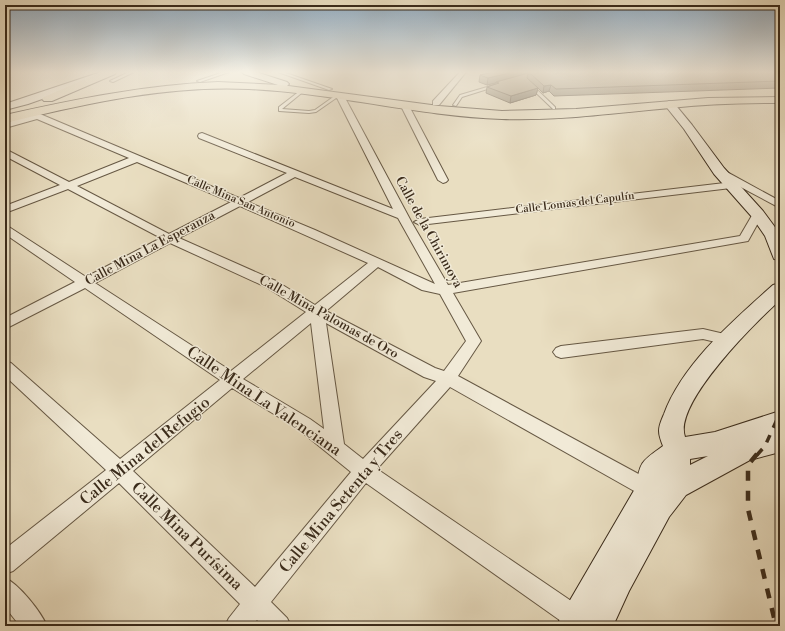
<svg xmlns="http://www.w3.org/2000/svg" width="785" height="631" font-family="'Libre Bodoni',serif">
	<style>
		.lines { fill: none; stroke-linecap: round; stroke-linejoin: round }
		.lane-casing { stroke: #665844; stroke-width: 2 }
		.street-casing { stroke: #665844; stroke-width: 2 }
		.secondary-casing { stroke: #3a2b1b; stroke-width: 2 }
		.primary-casing { stroke: #3a2b1b; stroke-width: 2 }
		.lane { fill: #f1ead7; fill-rule: evenodd }
		.street { fill: #f1ead7; fill-rule: evenodd }
		.secondary { fill: #f1ead7; fill-rule: evenodd }
		.primary { fill: #e9dec1; fill-rule: evenodd }
		.rail-far1 { stroke: #3a2b1b; stroke-width: 3.5; stroke-dasharray: 8 8; stroke-linecap: butt }
		.rail { stroke: #3a2b1b; stroke-width: 4.5; stroke-dasharray: 10 10; stroke-linecap: butt }
		.wall { fill: #807561; stroke: #3a2b1b }
		.shaded-wall { fill: #685f4f; stroke: #3a2b1b }
		.building { fill: #958871; stroke: #3a2b1b }
		.labels { text-anchor: middle; dominant-baseline: central; stroke-width: 3; stroke-linejoin: round; paint-order: stroke }
		.far-street-label { font-size: 11px; fill: #3a2b1b; stroke: #f1ead7 }
		.street-label { font-size: 13px; fill: #3a2b1b; stroke: #f1ead7 }
		.near-street-label { font-size: 16px; fill: #3a2b1b; stroke: #f1ead7 }
	</style>
	<rect width="100%" height="100%" fill="#e9dec1"/>
	<filter id="stains"><feTurbulence type="fractalNoise" baseFrequency=".005" numOctaves="4"/><feColorMatrix values="0 0 0 0 .2 0 0 0 0 .09 0 0 0 0 .02 0 0 0 .5 -.17"/></filter>
	<radialGradient id="worn" r=".72"><stop offset=".6" stop-color="#630" stop-opacity="0"/><stop offset="1" stop-color="#630" stop-opacity=".3"/></radialGradient>
	<g class="lines">
		<g class="lane-casing">
			<path id="lane" d="M129 72H134L113 82 110 81Z
				M224 72H229L200 82 197 81Z
				M278 72H283L332 89 329 90Z
				M494 85 497 86 462 97 456 106 453 105 460 95Z
				M530 85H532L555 107V109H553L530 87Z
				M301 90 304 91 282 109 309 111 315 110 336 95 339 96 316 112 309 113 279 111V107Z"/>
		</g>
		<g class="street-casing">
			<path id="street" d="M460 72H466L439 105H433V101Z
				M337 94H340L344 96 412 223 448 285 740 236 754 212H762L763 214 748 241 453 293 481 341 458 376 657 484 660 490 657 496 650 499 643 496 450 387 377 469 586 611 590 619 587 626H568L366 483 271 602 287 618 291 626H262L257 620 252 626H225L229 618 240 604 119 483 13 571 5 574V549L106 470 5 376V361L11 363 120 459 220 380 85 288 5 329V318L75 282 5 234V226L9 227 86 277 161 238 68 189 5 213V206L60 185 5 156V149L69 182 129 158 37 119 5 128V123L34 114H40L239 198 287 173 199 138 198 136 199 134 202 133 393 209 336 96ZM137 162 231 202 169 234 77 186ZM295 177 398 218 435 284 315 230 248 202ZM240 206 368 263 315 305 276 281 179 238ZM170 243 266 287 306 312 231 371 95 283ZM378 267 422 290 440 294 466 341 444 371 435 368 326 311ZM311 323 324 429 310 419 243 379ZM326 323 424 377 436 381 363 459 344 444ZM232 388 298 429 351 472 255 587 133 471Z
				M401 102H404L408 104 448 180 446 182 443 183 438 180 400 104Z
				M725 171 780 201V208L735 184V187L731 188 420 225 414 222 420 219 733 182 720 174Z
				M703 329 733 336 735 340 733 344 728 345 703 339 561 358 556 356 553 352 556 348 561 346Z
				M5 578C19 584 41 612 47 626H20L5 607Z"/>
		</g>
		<g class="secondary-casing">
			<path id="secondary" d="M101 72H115L113 74 28 104 5 110V104Z
				M242 72H256L287 82 289 84 287 86H281L244 74Z
				M669 101 673 102 692 125 724 168 763 211 780 234V260L774 259 765 236 752 217 714 174 684 129 664 104Z
				M780 283V300C756 322 673 403 685 437L715 432 780 411V452L750 460 686 495 669 517 629 591 613 626H557L562 614 636 487C640 461 642 461 663 446 661 441 659 436 659 431 659 425 662 419 664 414 683 363 734 320 773 285ZM708 456 690 465V459Z"/>
		</g>
		<g class="primary-casing">
			<path id="primary" d="M102 72H116L115 74 52 101H44L42 99 44 97Z
				M218 82 281 85 439 106 502 111 576 109 708 98 780 97V103C743 103 707 104 670 108 614 113 558 121 502 119 417 116 334 93 249 89 166 85 85 104 5 123V115C76 99 145 85 218 82Z"/>
		</g>
		<use href="#lane" class="lane"/>
		<use href="#street" class="street"/>
		<use href="#secondary" class="secondary"/>
		<use href="#primary" class="primary"/>
		<path class="rail-far1" d="M757 455 765 446 780 413"/>
		<path class="rail" d="M757 454 748 465V509L776 626"/>
	</g>
	<path class="wall" d="M494 72H780V88L554 96 549 91 543 93 538 88 536 95 510 103 486 93 487 87 495 84V83L487 85 479 82 480 75Z"/>
	<path class="shaded-wall" d="M513 72H537L496 82 495 83 487 85 488 78Z
		M551 85 549 91 543 93 544 86Z
		M538 88 536 95 510 103 511 96Z"/>
	<path class="building" d="M494 72H513L488 78 480 75Z
		M532 72H775L780 74V81L556 89 551 85 544 86 531 74H528L527 78 538 88 511 96 487 87 499 83 496 82Z"/>
	<linearGradient id="sky" x2="0" y2="1"><stop stop-color="#91acc2"/><stop offset="0.45" stop-color="#f5f0e3"/><stop offset="1" stop-color="#f5f0e3" stop-opacity="0"/></linearGradient>
	<rect width="785" height="160" fill="url(#sky)"/>
	<g class="labels">
		<g class="far-street-label">
			<text transform="translate(241 202) rotate(23)">Calle Mina San Antonio</text>
			<text transform="translate(575 203) rotate(-7)">Calle Lomas del Capulín</text>
		</g>
		<g class="street-label">
			<text transform="translate(429 232) rotate(61)">Calle de la Chirimoya</text>
			<text transform="translate(150 248) rotate(-28)">Calle Mina La Esperanza</text>
			<text transform="translate(329 317) rotate(29)">Calle Mina Palomas de Oro</text>
		</g>
		<g class="near-street-label">
			<text transform="translate(264 401) rotate(34)">Calle Mina La Valenciana</text>
			<text transform="translate(145 451) rotate(-39)">Calle Mina del Refugio</text>
			<text transform="translate(341 501) rotate(-50)">Calle Mina Setenta y Tres</text>
			<text transform="translate(187 536) rotate(44)">Calle Mina Purísima</text>
		</g>
	</g>
	<rect width="785" height="631" fill="none" stroke="#e9dec1" stroke-width="20"/>
	<rect x="6" y="6" width="773" height="619" fill="none" stroke="#3a2b1b" stroke-width="2"/>
	<rect x="10" y="10" width="765" height="611" fill="none" stroke="#3a2b1b"/>
	<rect width="100%" height="100%" filter="url(#stains)"/>
	<rect width="100%" height="100%" fill="url(#worn)"/>
</svg>
